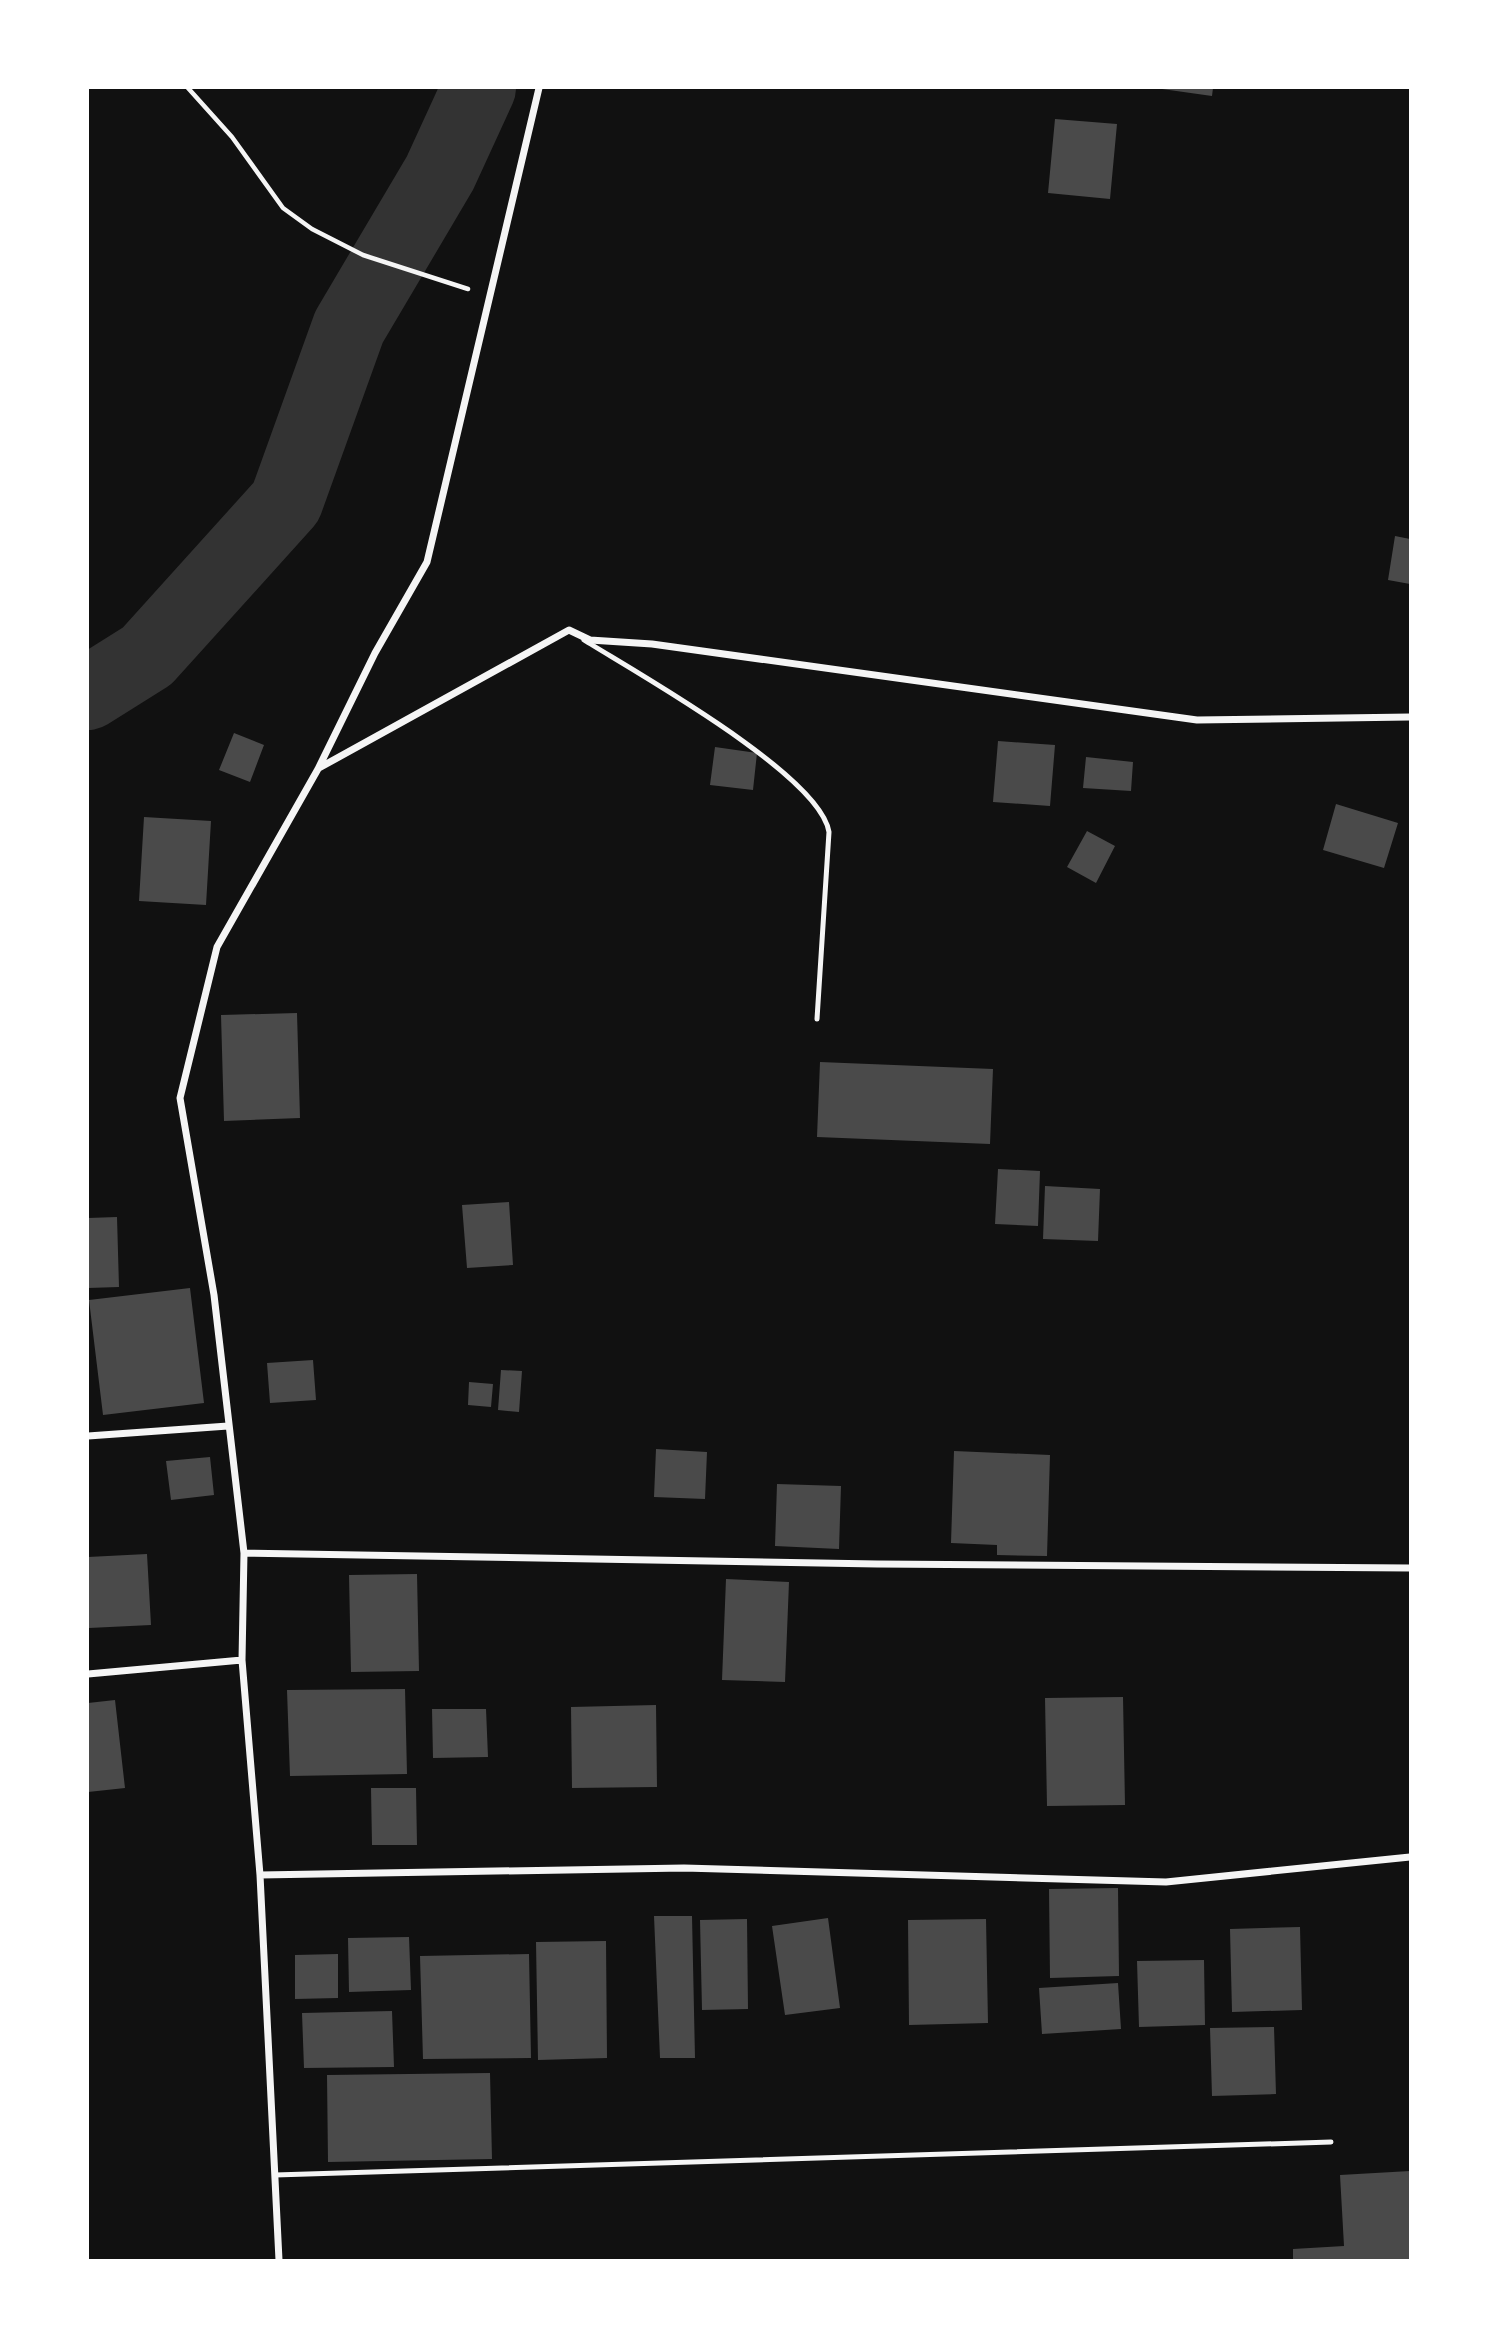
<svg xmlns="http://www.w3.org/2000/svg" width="1498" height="2348" font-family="'Titillium Web',sans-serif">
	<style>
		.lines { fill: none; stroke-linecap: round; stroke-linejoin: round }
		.river { stroke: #333; stroke-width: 74 }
		.building { fill: #4a4a4a }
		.path { stroke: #f5f5f5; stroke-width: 4.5 }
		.service { stroke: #f5f5f5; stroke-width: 5 }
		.minor { stroke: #f5f5f5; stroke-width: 7 }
	</style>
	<rect width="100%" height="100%" fill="#111"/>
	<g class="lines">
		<path class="river" d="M88 693 147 656 286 502 349 327 440 173 479 88"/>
	</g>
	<path class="building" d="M1155 88H1213L1212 96Z
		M1055 119 1117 124 1110 199 1048 193Z
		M1395 536 1410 539V584L1388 580Z
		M234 733 264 745 250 782 219 770Z
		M998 741 1055 745 1050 806 993 802Z
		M715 747 757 753 753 790 710 785Z
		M1086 757 1133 762 1131 791 1083 788Z
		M1336 804 1398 823 1384 868 1323 850Z
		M144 817 211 821 206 905 139 901Z
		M1087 831 1115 846 1096 883 1067 867Z
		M297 1013 300 1118 224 1121 221 1015Z
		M820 1062 993 1069 990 1144 817 1137Z
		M998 1169 1040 1171 1038 1226 995 1224Z
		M1045 1186 1100 1189 1098 1241 1043 1239Z
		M509 1202 513 1265 467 1268 462 1205Z
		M117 1217 119 1287 88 1288V1218Z
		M190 1288 204 1403 103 1415 89 1300Z
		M313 1360 316 1400 270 1403 267 1363Z
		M501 1370 522 1371 519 1412 498 1410Z
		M469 1382 493 1384 491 1407 468 1405Z
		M656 1449 707 1452 705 1499 654 1497Z
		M954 1451 1050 1455 1047 1556 997 1555V1545L951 1543Z
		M210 1457 214 1495 171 1500 166 1461Z
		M777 1484 841 1486 839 1549 775 1546Z
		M147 1554 151 1625 89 1628 88 1557Z
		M417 1574 419 1671 351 1672 349 1575Z
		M726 1579 789 1582 785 1682 722 1680Z
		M405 1689 407 1774 290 1776 287 1690Z
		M1123 1697 1125 1805 1047 1806 1045 1698Z
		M115 1700 125 1788 88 1792V1703Z
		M656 1705 657 1787 572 1788 571 1707Z
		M432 1709H486L488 1757 433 1758Z
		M371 1788H416L417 1845H372Z
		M1118 1888 1119 1976 1050 1978 1049 1889Z
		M654 1916H692L695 2058H660Z
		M828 1918 840 2008 785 2015 772 1926Z
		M747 1919 748 2009 702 2010 700 1920Z
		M986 1919 988 2023 909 2025 908 1920Z
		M1300 1927 1302 2010 1232 2012 1230 1929Z
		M409 1937 411 1990 349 1992 348 1938Z
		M606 1941 607 2058 538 2060 536 1942Z
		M338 1954V1998L295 1999V1955Z
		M529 1954 531 2058 423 2059 420 1956Z
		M1204 1960 1205 2025 1139 2027 1137 1961Z
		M1118 1983 1121 2029 1042 2034 1039 1988Z
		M392 2011 394 2067 304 2068 302 2013Z
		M1274 2027 1276 2094 1212 2096 1210 2028Z
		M490 2073 492 2159 328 2162 327 2075Z
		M1410 2171V2260H1293V2249L1344 2246 1340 2175Z"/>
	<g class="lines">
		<path class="path" d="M188 88 232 137 283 208 312 229 363 255 468 289"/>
		<path class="service" d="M584 640C637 673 820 775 829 832L817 1019
			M275 2175 1331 2142"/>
		<path class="minor" d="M319 768 569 630 590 640 652 644 1197 720 1410 717
			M88 1436 228 1426
			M244 1553 877 1564 1410 1568
			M88 1674 242 1660
			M260 1875 684 1868 1166 1882 1410 1857
			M279 2260 260 1875 242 1660 244 1553 214 1295 180 1098 217 947 318 769 375 653 427 562 539 88"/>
	</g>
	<rect width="1498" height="2348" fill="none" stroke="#ffffff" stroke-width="178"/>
</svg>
